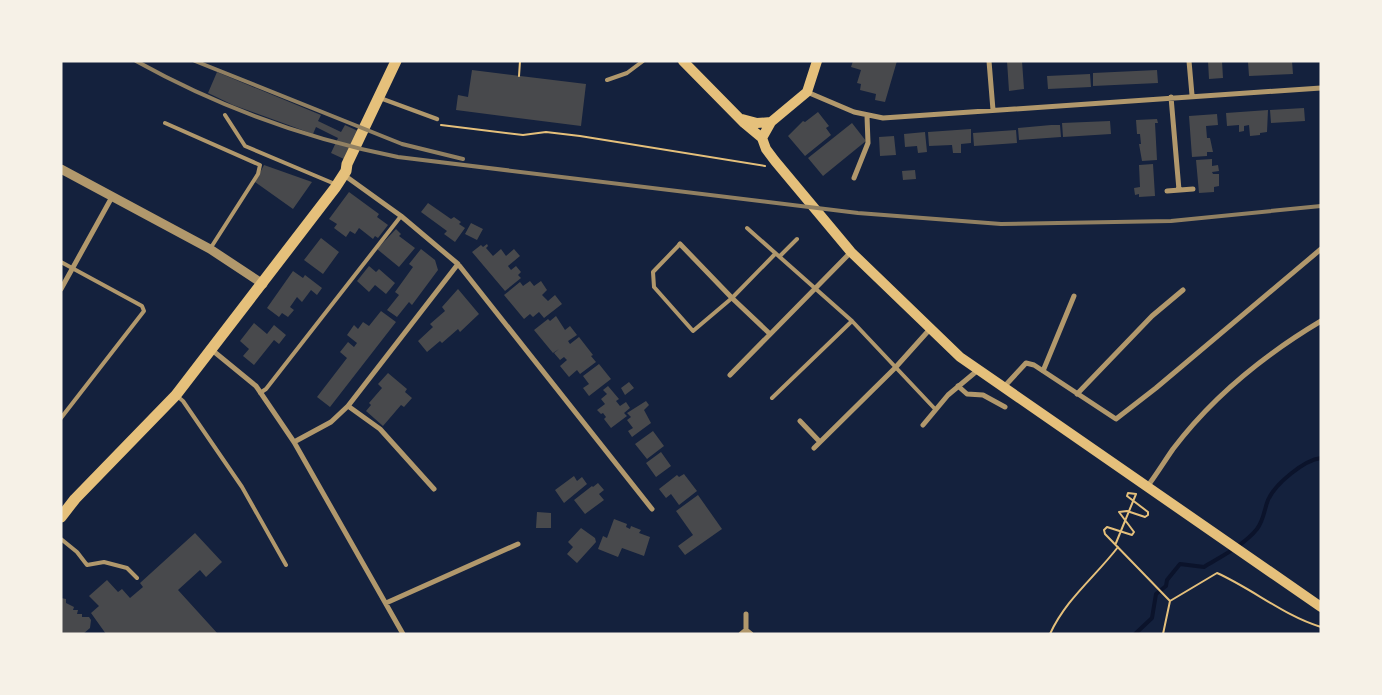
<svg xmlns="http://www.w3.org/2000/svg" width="1382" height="695" font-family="'Zilla Slab',serif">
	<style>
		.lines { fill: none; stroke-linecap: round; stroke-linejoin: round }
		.stream { stroke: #0b132b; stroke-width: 4 }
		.building { fill: #48494c }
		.path { stroke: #e5c07b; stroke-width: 2 }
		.service { stroke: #b1986c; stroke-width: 4 }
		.pedestrian { stroke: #b1986c; stroke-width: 4.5 }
		.minor { stroke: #b1986c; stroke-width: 5 }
		.tertiary { stroke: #b1986c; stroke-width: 9 }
		.secondary { stroke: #e5c07b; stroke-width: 10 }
		.primary { stroke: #e5c07b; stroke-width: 11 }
		.rail { stroke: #918062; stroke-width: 4 }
	</style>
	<rect width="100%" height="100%" fill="#14213d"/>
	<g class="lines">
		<path class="stream" d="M1135 634 1152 618 1156 594 1166 586 1167 580 1180 564 1204 567C1222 556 1244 545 1257 529 1264 520 1264 510 1268 500 1275 484 1304 460 1321 458"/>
	</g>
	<path class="building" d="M853 61H897L885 102 875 100 876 94 860 90 861 84 857 83 861 70 851 67Z
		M1007 61H1022L1024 89 1009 91Z
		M1208 61H1222L1223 78 1209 79Z
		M1292 61 1293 74 1249 76 1248 62Z
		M472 70 586 84 581 126 456 110 458 95 468 97Z
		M1157 70 1158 83 1093 86V73Z
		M217 72 321 115 318 121 341 132 345 125 358 131 344 159 331 153 338 138 316 127 313 134 233 105 208 93Z
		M1090 74 1091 87 1048 89 1047 76Z
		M1304 108 1305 121 1271 123 1270 110Z
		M1268 110 1267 132 1260 133V135L1250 136 1249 125 1244 126V131L1239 132V125L1227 126 1226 113Z
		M818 112 829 126 826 128 831 135 805 156 788 136 803 121 805 122Z
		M1217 114 1218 125 1206 126 1207 138H1210L1213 152H1207V156L1192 157 1189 116Z
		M1157 119 1158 123H1155L1157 160 1142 161 1139 144H1141L1140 134H1137L1136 120Z
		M1110 121 1111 134 1063 137 1062 123Z
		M852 123 866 141 823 176 808 158Z
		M1051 125H1060L1061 137 1019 140 1018 128Z
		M971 129V143L961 144V153H953L952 145 929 146 928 132Z
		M1016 130 1017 143 974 146 973 133Z
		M925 132 927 152 918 153 917 146 905 147 904 134Z
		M894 136 896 155 880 156 879 137Z
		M1212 159V166L1218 165 1219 171 1212 172 1213 174H1219V186L1214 187V192L1199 193 1196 160Z
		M1153 164 1155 196 1139 197V194L1135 195 1134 188 1140 187 1139 165Z
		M264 165 312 182 293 209 255 182Z
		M915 170 916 179 903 180 902 171Z
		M349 192 379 214 377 217 388 225 378 238 375 236 373 239 359 228 355 234 350 231 346 237 334 228 337 224 329 219Z
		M428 203 451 219 454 217 461 222 459 224 465 228 455 242 444 234 447 231 421 212Z
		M471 223 483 229 477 240 465 234Z
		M396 229 401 234 399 236 415 248 399 267 377 249Z
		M321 238 339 252 323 274 304 260Z
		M487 244 488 246 486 248 493 256 501 249 506 256 514 249 520 256 508 266 511 270 516 266 521 272 518 275 521 278 505 291 472 252 481 245 483 247Z
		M421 249 435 260 438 270 412 305 409 302 397 317 387 310 399 295 395 292 413 267 409 264Z
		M369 266 376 272 379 269 395 283 386 294 375 285 369 292 357 281Z
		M293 271 303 278 305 275 322 288 317 295 311 290 302 302 297 297 290 307 294 310 288 317 282 313 279 317 267 308Z
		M530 281 534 286 541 281 547 290 542 295 548 301 555 295 562 304 544 318 539 312 533 317 530 314 524 319 504 295 520 282 523 286Z
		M458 289 479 314 460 332 458 329 442 343 440 341 427 352 418 341 433 327 430 324 445 311 442 307Z
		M381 311 396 322 330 407 317 397 347 358 340 352 348 342 354 347 357 343 347 335 354 325 358 329 363 322 369 326Z
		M556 316 565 330 570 326 577 335 568 341 570 344 579 337 593 355 591 356 596 362 580 374 577 370 569 377 560 366 567 360 564 357 560 360 554 353 559 349 553 353 534 330 548 319 550 321Z
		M254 323 267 334 274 325 286 335 279 344 274 340 254 365 243 356 249 349 240 341Z
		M599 364 611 379 589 396 583 388 589 384 583 376Z
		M388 373 407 389 405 392 412 398 404 407 401 405 383 426 366 411 371 405 369 403 382 388 378 384Z
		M629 382 634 388 625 395 621 388Z
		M608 386 619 399 616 401 620 406 626 402 630 408 624 413 627 416 611 428 604 419 606 417 603 413 601 414 597 410 605 404 601 399 607 394 603 390Z
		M646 401 649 405 644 410 651 423 632 437 628 431 633 428 627 420 631 417 627 413Z
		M653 431 664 446 647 459 635 444Z
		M661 452 671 466 656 477 646 463Z
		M684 474 697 491 679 505 671 494 666 498 659 489 677 475 679 477Z
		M574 476 577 481 582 477 587 484 564 503 555 490Z
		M598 483 604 490 599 494 604 500 585 514 574 500 592 486 593 487Z
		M698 495 722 529 685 555 678 546 693 535 676 511Z
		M537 512 551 513V528H536Z
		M614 519 627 524 626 527 630 529 631 526 641 530 639 533 650 537 644 556 622 548 618 557 598 549 603 536 607 538Z
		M581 528 595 538 596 542 577 563 567 554 573 547 568 542Z
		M195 533 222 562 206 577 200 570 178 590 218 634H106L91 613 99 606 89 596 107 580 118 592 122 589 130 598 143 587 140 583Z
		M61 598 66 599V603L74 607 73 610H78L77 614H82V617H89L91 620 90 628 83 634 61 633Z"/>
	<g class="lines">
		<path class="path" d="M519 76 520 61
			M441 125 523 135 546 132 580 136 765 166
			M1136 494 1128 493 1127 496 1148 512V515L1145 517 1127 511 1119 512 1134 532 1132 535 1107 527 1104 530 1105 534 1170 601 1163 634
			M1116 543 1136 494
			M1170 601 1217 573C1253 589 1284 616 1321 627
			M1050 634C1066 599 1095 577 1118 547"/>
		<path class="service" d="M607 80 627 73 643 61
			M225 115 245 146 335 184
			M165 123 260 165 258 174 210 249
			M747 228 852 321 935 409
			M680 244 653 272 654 287 693 331 732 298 775 254
			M780 256 797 239
			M61 262 142 306 144 311 61 418
			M260 393 266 389 401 216
			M177 396 183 401 242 487 286 565
			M772 398 852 321
			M61 539 77 552 87 565 104 562 127 568 137 578"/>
		<path class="pedestrian" d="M380 98 437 119"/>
		<path class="minor" d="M989 61 993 110
			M1189 61 1192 95
			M807 92 854 112 883 118 1321 88
			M1171 97 1179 190
			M344 175 401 216 458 264 652 509
			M854 178 868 143 867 116
			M1167 191 1193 189
			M680 244 732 298 770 334
			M61 289 112 197
			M212 350 256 386 294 442 403 634
			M1043 371 1074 296
			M730 375 851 252
			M958 386 967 394 983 395 1005 407
			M1003 388 1026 363 1034 365 1116 419 1156 388 1321 249
			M1077 394 1152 316 1183 290
			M348 406 380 429 434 489
			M800 421 820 442
			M923 425 948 395 978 370
			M294 442 331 422 348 406 458 264
			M814 448 895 368 930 329
			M1147 487C1156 475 1164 462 1173 449 1213 396 1264 355 1321 321
			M386 603 518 544
			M746 630V614
			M741 634 746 630 751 634"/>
		<path class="tertiary" d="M61 169 210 249 263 284"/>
		<path class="secondary" d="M683 61 744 123 762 138 766 149 775 161 851 252 960 357 1321 607
			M742 119 757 123 771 122
			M762 138 771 122 807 92 817 61"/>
		<path class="primary" d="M61 517 75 499 176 395 335 188 346 171 347 164 396 61"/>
		<path class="rail" d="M136 61C217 106 307 139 398 157L858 213 1001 224 1171 221 1321 206
			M195 61 402 144 463 159"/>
	</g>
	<rect width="1382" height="695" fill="none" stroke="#f6f1e7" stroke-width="125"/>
</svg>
